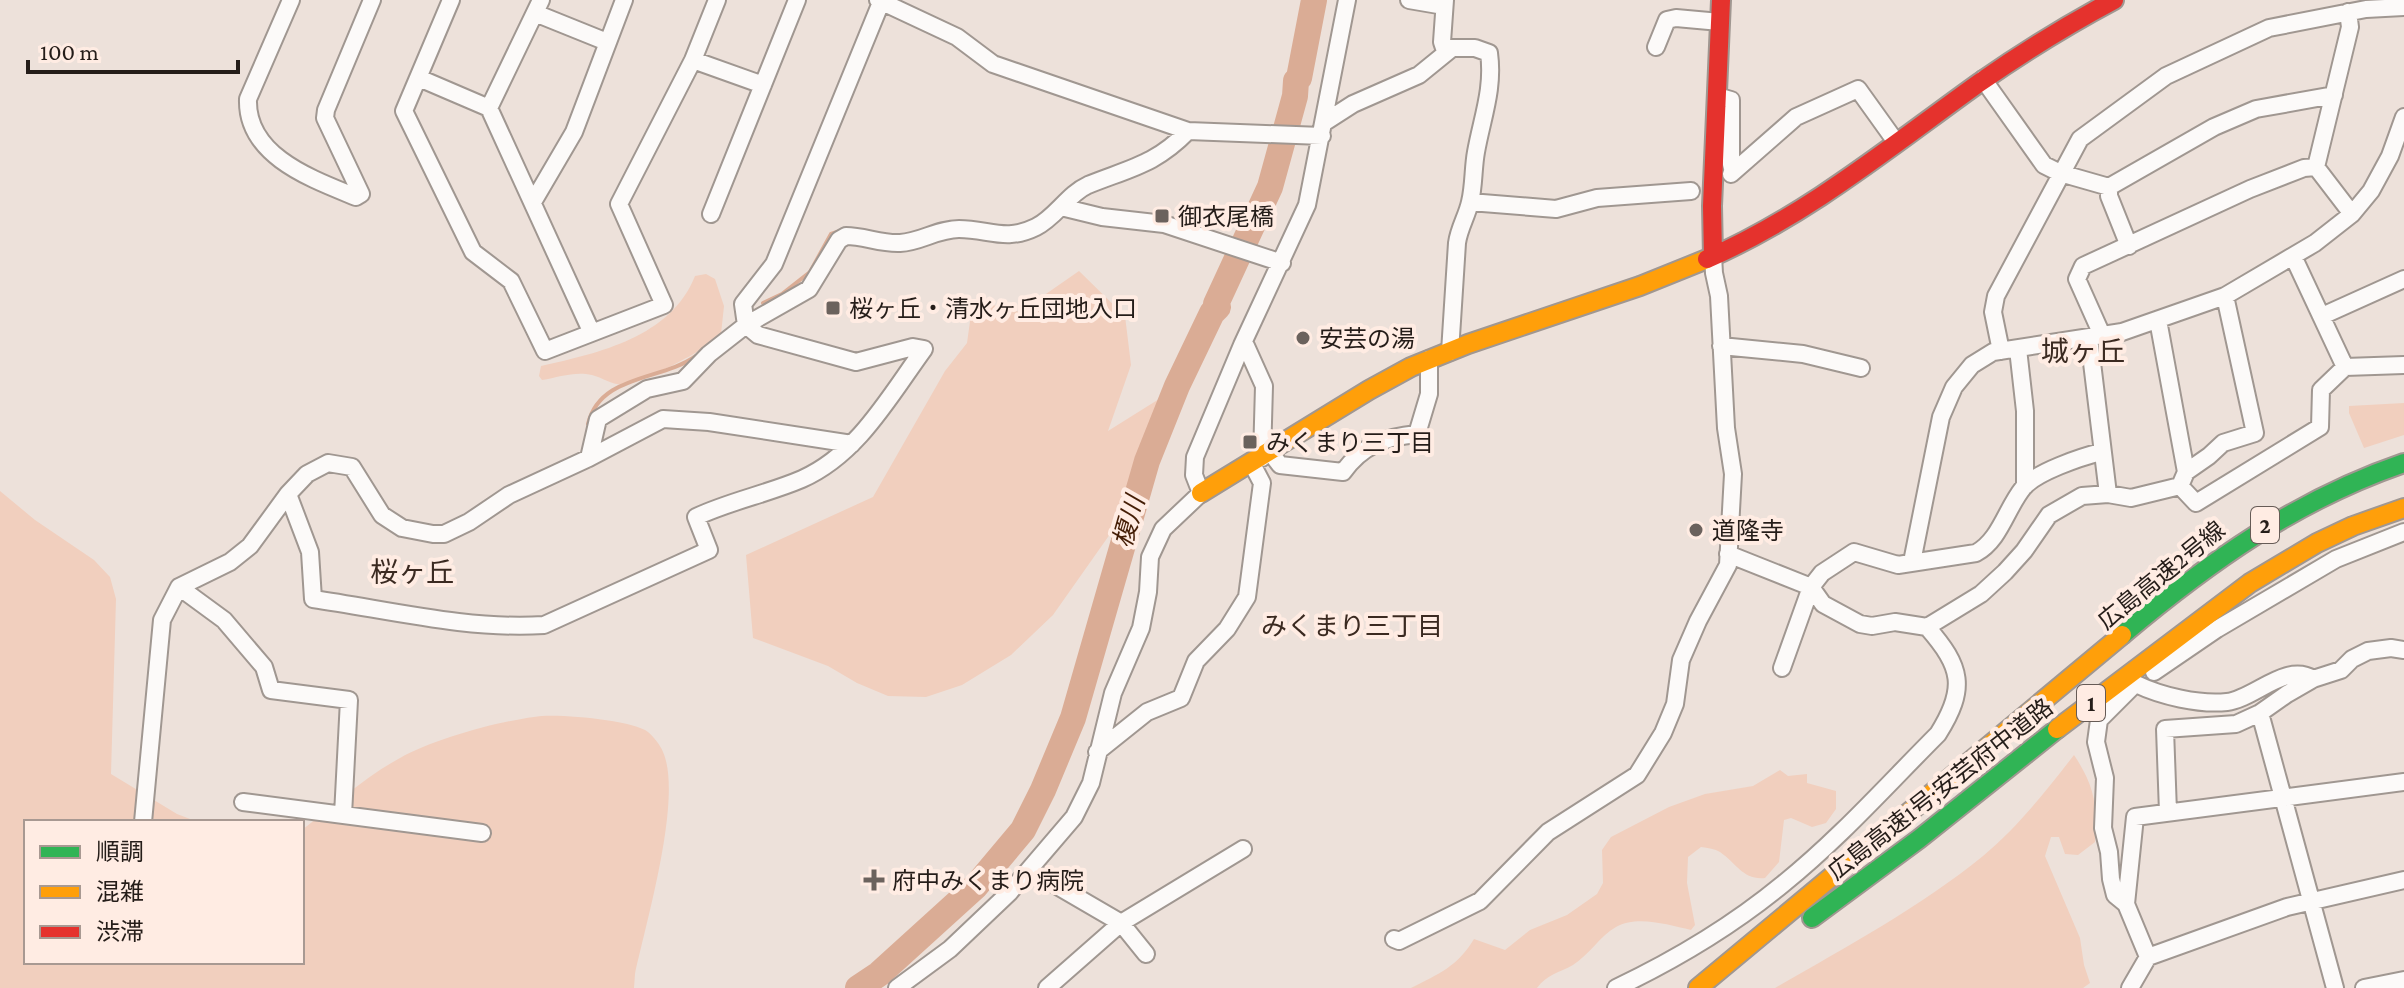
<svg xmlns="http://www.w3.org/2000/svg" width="2404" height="988" font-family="'Crimson Pro','Noto Sans JP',serif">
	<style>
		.green { fill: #f1cfbe }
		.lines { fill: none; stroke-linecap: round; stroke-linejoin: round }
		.stream { stroke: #daac95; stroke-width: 4 }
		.river { stroke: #daac95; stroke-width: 26 }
		.street-casing { stroke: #a09791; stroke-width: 20 }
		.fast-casing { stroke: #a09791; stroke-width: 22 }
		.slow-casing { stroke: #a09791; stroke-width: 22 }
		.jam-casing { stroke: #a09791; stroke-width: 22 }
		.street { stroke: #fcfaf9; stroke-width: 16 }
		.fast { stroke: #30b455; stroke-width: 18 }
		.slow { stroke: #ff9f0a; stroke-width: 18 }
		.jam { stroke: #e5322d; stroke-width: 18 }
		.poi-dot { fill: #6b625d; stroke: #ffece3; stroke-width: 3 }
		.labels { text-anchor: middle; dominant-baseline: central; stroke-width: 8; stroke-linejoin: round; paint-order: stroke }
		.shield { fill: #ffece3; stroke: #665b56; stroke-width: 2 }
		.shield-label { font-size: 22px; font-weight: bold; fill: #251d19 }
		.poi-label { font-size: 24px; fill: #251d19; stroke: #ffece3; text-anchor: start }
		.street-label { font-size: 24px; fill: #251d19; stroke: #ffece3 }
		.water-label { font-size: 26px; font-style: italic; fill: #451e06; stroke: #ffece3 }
		.neighbourhood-label { font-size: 26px; fill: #3b2a21; stroke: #ffece3 }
		.quarter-label { font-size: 28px; fill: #3b2a21; stroke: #ffece3 }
	</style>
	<rect width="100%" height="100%" fill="#ede1da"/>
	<path class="green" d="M1079 271 1125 316 1131 365 1108 431 1191 379 1139 493 1053 615 1011 655 962 685 926 697 888 696 857 683 828 666 753 638 746 555 873 497 945 371 967 343 973 300 1020 312Z
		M706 274 715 279 724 306 721 334C711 348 646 380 628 384 614 387 604 378 592 375 575 371 559 377 542 380L539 376 541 366C599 353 671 337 695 276Z
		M2404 403V435L2364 448 2349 413V406Z
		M0 491 35 520 94 560 110 577 116 599 111 774 177 814 198 822H26V962H302V830C334 805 365 777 400 758 434 739 496 722 534 717 555 713 632 720 648 732 653 736 661 746 663 752 683 797 646 923 635 974L634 988H0Z
		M2074 755C2094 785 2098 805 2095 842L2078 855 2065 854 2059 837H2051L2045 856 2080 938 2084 965 2090 983 2083 988H1775C1846 947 1919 908 1983 856 2018 827 2046 791 2074 755Z
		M1780 770 1788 776 1807 774V783L1836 791V809L1826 823 1812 827 1791 818 1784 820 1779 862 1765 878C1743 880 1737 864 1720 852 1715 849 1708 848 1701 847L1688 857 1687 883 1695 925 1691 930C1668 925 1638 915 1616 927 1600 936 1589 955 1573 965 1559 973 1547 974 1537 988H1411C1439 974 1458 966 1474 939L1505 950 1530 930 1567 915 1597 894 1603 883 1602 850 1611 837 1669 807 1705 794 1753 786Z"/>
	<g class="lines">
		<path class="stream" d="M763 303 782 294 810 272 831 234 843 230
			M588 424C600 374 661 381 696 356"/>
		<path class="river" d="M858 988 879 974 976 886 1023 830 1043 790 1073 718 1147 461 1177 386 1212 313 1218 307 1216 304 1270 187 1295 96 1296 81 1299 78 1314 0"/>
		<g class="street-casing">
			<path id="street" d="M291 0 248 99C246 156 312 179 356 197L361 194 325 118 326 110 372 0
				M451 0 404 111 473 252 511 281 545 351 664 305 619 204 693 60 717 0
				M541 0 489 108 591 331
				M878 0 957 37 993 64 1188 131 1322 136
				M1409 0 1444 6
				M1445 0 1442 42 1444 48H1475L1489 53C1494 89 1482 118 1476 152 1473 168 1474 186 1470 202 1467 216 1459 228 1457 243L1450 352
				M535 13 607 42
				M1656 47 1667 20 1676 18 1720 22
				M693 60 763 85
				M419 78 489 108
				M1983 79 2044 165 2060 173 2109 187
				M1717 96 1731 100V164L1733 172
				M1325 122 1353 104 1419 75 1451 49
				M2316 167 2350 27 2348 12
				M1731 174 1796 117 1858 89 1896 142
				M533 202 574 132 624 0
				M1470 202 1556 209 1597 198 1691 191
				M1061 207 1102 217 1164 224 1282 263
				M711 214 797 0
				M2129 246 2109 196V187L2214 127 2256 109 2334 95
				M2293 256 2345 367 2404 365
				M2322 316 2404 279
				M2158 320 2186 472
				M2102 335 2077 279 2083 266 2250 189 2304 168 2316 167 2352 214
				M2089 338 2108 494 2131 498 2180 486 2186 472 2209 456 2223 443 2255 433 2225 296
				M1242 345 1246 346 1264 386 1262 458
				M1721 346 1803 354 1861 368
				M2018 349 2025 411V486
				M2001 351 1993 312 1996 296 2080 139 2166 76 2269 28 2366 9 2404 7
				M1271 453 1280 465 1343 472C1362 446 1384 437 1417 434L1429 394V359
				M589 458 598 419 647 389 683 381 709 354 746 325 809 289 839 240 846 236C864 236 881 244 900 243 921 242 937 229 959 229 989 229 1006 242 1036 227 1055 218 1068 194 1088 185 1130 168 1155 165 1188 131
				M2180 486 2196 503 2320 427 2321 390 2345 367
				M288 494 310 552 313 599C389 610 468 630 544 625L709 550 696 517C730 501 767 494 802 479 858 454 889 397 924 349L913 347 856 362 758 335 746 325 743 304 774 264 882 0
				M1728 554 1811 587 1823 604 1860 624 1872 626 1895 622 1927 627 1981 594 2005 572 2024 551 2049 515 2082 496 2108 494
				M1912 562 1941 417 1954 387 1972 365 1993 352 2122 332 2225 296 2315 243 2352 214 2371 191 2390 156 2404 117
				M179 587 224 620 264 667 271 690 349 700 343 815
				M1782 668 1811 587 1822 573 1854 552 1898 565 1976 553C2000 540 2006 509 2023 488 2036 472 2081 457 2101 452
				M2154 672 2217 629 2336 559 2404 532
				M2136 684C2161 696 2199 705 2227 702 2254 699 2286 662 2313 679
				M2260 713 2335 988
				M1097 752 1147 712 1181 698 1196 661 1227 629 1247 597 1262 483 1252 464
				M243 802 482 833
				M2168 812 2165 729 2236 724 2260 713 2287 694 2313 679 2341 670 2352 659 2368 651 2391 648 2404 650
				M143 822 162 620 179 587 230 562 250 546 288 494 307 474 328 463 352 467 382 515 402 528 433 534H444L469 522 509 495 589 458 663 419 709 422 852 444
				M1030 870 1121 923 1146 954
				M2126 904 2115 895 2111 879 2109 852 2103 828 2105 778 2096 742 2099 720 2131 688
				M1394 939 1399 941 1480 901 1548 832 1637 775 1663 733 1675 704 1681 660 1698 621 1728 565 1733 474 1726 428 1719 296 1714 273 1713 256
				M2148 957 2126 904 2135 817 2404 782
				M897 988 950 949 1009 893 1074 817 1091 783 1113 693 1141 628 1148 592 1150 557 1163 529 1201 493 1194 475 1195 457 1242 345 1307 205 1347 0
				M1047 988 1121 923 1243 849
				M1616 988C1675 960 1732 926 1783 884 1839 839 1887 785 1938 734 1967 688 1962 667 1927 627
				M2130 988 2148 957 2287 907 2404 880
				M2364 988 2404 980"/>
		</g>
		<g class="fast-casing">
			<path id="fast" d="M2122 635C2209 562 2296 500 2404 463
				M1812 918 1919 839 2057 729"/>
		</g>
		<g class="slow-casing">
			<path id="slow" d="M1201 493 1369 390 1411 367 1468 344 1640 286 1707 259
				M2057 729 2250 583 2317 543 2353 526 2404 508
				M1698 988 2122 635"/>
		</g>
		<g class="jam-casing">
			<path id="jam" d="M1713 256 1712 206 1721 0
				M1707 259C1806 216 1891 146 1979 83 2022 53 2067 25 2114 0"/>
		</g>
		<use href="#street" class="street"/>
		<use href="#fast" class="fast"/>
		<use href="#slow" class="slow"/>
		<use href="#jam" class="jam"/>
	</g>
	<g class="poi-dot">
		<rect x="1154" y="208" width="16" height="16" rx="4"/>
		<rect x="825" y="300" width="16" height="16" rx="4"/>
		<circle cx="1303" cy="338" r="8"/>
		<rect x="1242" y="434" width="16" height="16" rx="4"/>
		<circle cx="1696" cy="530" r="8"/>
		<path d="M870 868h8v8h8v8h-8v8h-8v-8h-8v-8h8z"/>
	</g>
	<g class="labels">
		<g class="shield">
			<rect x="2251" y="507" width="28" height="36" rx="6"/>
			<rect x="2077" y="685" width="28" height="36" rx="6"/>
		</g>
		<g class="shield-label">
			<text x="2265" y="525">2</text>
			<text x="2091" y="703">1</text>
		</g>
		<g class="poi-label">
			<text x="1178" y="216">御衣尾橋</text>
			<text x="849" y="308">桜ヶ丘・清水ヶ丘団地入口</text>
			<text x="1319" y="338">安芸の湯</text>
			<text x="1266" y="442">みくまり三丁目</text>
			<text x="1712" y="530">道隆寺</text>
			<text x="892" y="880">府中みくまり病院</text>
		</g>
		<g class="street-label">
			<text transform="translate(2161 575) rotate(-39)">広島高速2号線</text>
			<text transform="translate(1940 789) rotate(-38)">広島高速1号;安芸府中道路</text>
		</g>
		<g class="water-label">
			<text transform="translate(1129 522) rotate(-74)">榎川</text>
		</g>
		<g class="neighbourhood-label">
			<text x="1352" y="626">みくまり三丁目</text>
		</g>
		<g class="quarter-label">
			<text x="2083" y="351">城ヶ丘</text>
			<text x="412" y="572">桜ヶ丘</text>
		</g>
	</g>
	<rect x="24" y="820" width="280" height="144" fill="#ffece3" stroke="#a89992" stroke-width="2"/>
	<rect x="40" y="846" width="40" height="12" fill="#30b455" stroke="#a89992" stroke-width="2"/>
	<text x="96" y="860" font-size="24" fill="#251d19">順調</text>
	<rect x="40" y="886" width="40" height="12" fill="#ff9f0a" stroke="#a89992" stroke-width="2"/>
	<text x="96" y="900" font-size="24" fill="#251d19">混雑</text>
	<rect x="40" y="926" width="40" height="12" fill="#e5322d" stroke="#a89992" stroke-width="2"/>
	<text x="96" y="940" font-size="24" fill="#251d19">渋滞</text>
	<path d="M28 60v12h210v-12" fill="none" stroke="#251d19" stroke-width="4"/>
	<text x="40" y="60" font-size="24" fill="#251d19" stroke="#ffece3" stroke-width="6" paint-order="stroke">100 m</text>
</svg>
